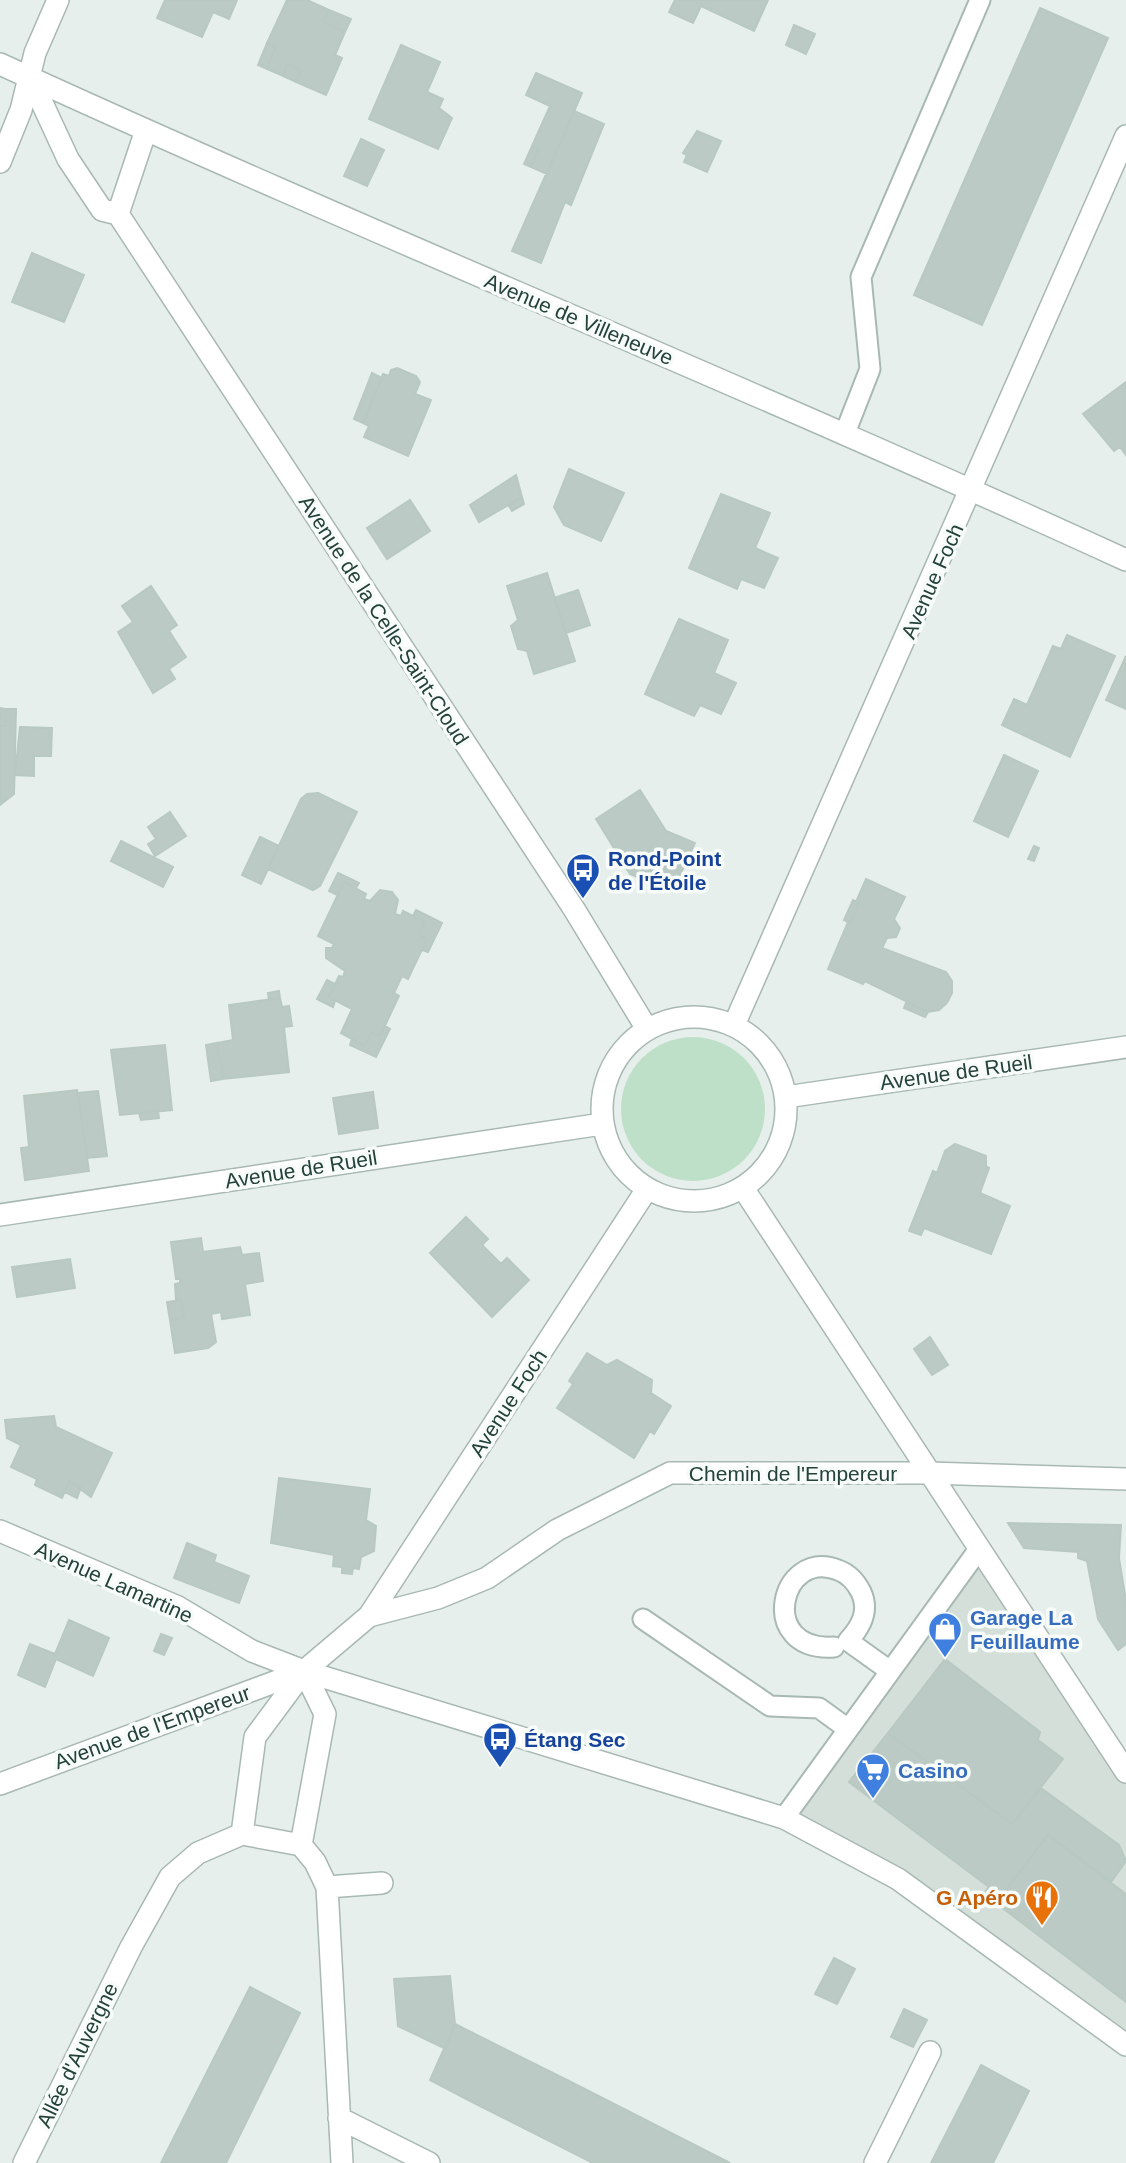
<svg xmlns="http://www.w3.org/2000/svg" width="1126" height="2163" font-family="Arial,sans-serif">
	<style>
		.built { fill: #d4dfda }
		.green { fill: #bfe0c8 }
		.building { fill: #bbcac4; stroke: #b8c9c2; stroke-width: 2 }
		.lines { fill: none; stroke-linecap: round; stroke-linejoin: round }
		.service-casing { stroke: #a8b8b2; stroke-width: 23 }
		.minor-casing { stroke: #a8b8b2; stroke-width: 24 }
		.service { stroke: #fff; stroke-width: 19 }
		.minor { stroke: #fff; stroke-width: 21 }
		.labels { text-anchor: middle; dominant-baseline: central; stroke-width: 7; stroke-linejoin: round; paint-order: stroke }
		.street-label { font-size: 21px; fill: #24423a; stroke: #f7fbf9 }
		.transit-label { font-size: 21px; font-weight: bold; fill: #164399; stroke: #f7fbf9; text-anchor: start }
		.shop-label { font-size: 21px; font-weight: bold; fill: #366cbe; stroke: #f7fbf9; text-anchor: start }
		.food-label { font-size: 21px; font-weight: bold; fill: #c56008; stroke: #f7fbf9; text-anchor: end }
	</style>
	<rect width="100%" height="100%" fill="#e6efeb"/>
	<path class="built" d="M979 1549 1126 1772V2045L898 1879 784 1818Z"/>
	<path class="green" d="M621 1109a72 72 0 1 1 144 0a72 72 0 1 1-144 0Z"/>
	<path class="building" d="M165 0H237L229 19 213 12 202 37 157 18Z
		M287 0H307L329 10 323 22 345 32 335 55 342 58 326 95 296 82 301 71 287 64 283 76 267 69 276 47 267 43Z
		M675 0H768L754 31 701 6 693 23 669 12Z
		M1040 8 1108 38 982 325 914 295Z
		M329 10 351 19 345 32 323 22Z
		M794 25 815 34 806 54 786 45Z
		M267 43 276 47 267 69 258 65Z
		M401 45 440 62 427 92 443 99 439 108 452 118 438 149 369 119Z
		M287 64 301 71 296 82 283 76Z
		M536 73 582 93 547 174 531 167 538 149 532 146 550 106 526 95Z
		M574 111 604 124 571 205 565 202 541 263 512 251Z
		M697 131 721 141 707 172 684 162 687 155 683 153Z
		M361 139 384 150 367 186 344 176Z
		M532 146 538 149 531 167 524 164Z
		M32 253 84 275 64 322 12 302Z
		M397 368 416 376 420 382 415 394 431 400 408 456 364 437 369 426 363 423 383 374 389 376 391 370Z
		M372 373 382 378 363 423 354 419Z
		M1126 382V455L1120 447 1114 451 1083 414Z
		M569 469 624 493 601 541 564 525 554 507Z
		M516 475 522 497 479 522 470 505Z
		M721 494 770 513 755 548 778 558 764 588 741 579 737 589 689 568Z
		M522 497 524 504 512 511 509 506Z
		M410 500 430 531 387 559 367 528Z
		M547 573 575 661 534 674 527 651 518 649 511 626 518 620 507 586Z
		M151 586 177 625 169 631 186 657 169 669 175 679 153 693 118 632 133 622 122 606Z
		M578 590 590 625 566 633 554 598Z
		M679 619 728 640 714 673 736 683 721 714 700 705 694 716 645 694Z
		M1067 635 1115 656 1070 757 1002 725 1014 699 1027 705 1053 646 1061 649Z
		M1126 656V709L1106 700Z
		M0 708 6 709V726H0Z
		M6 709H16L14 794 0 805V726H6Z
		M20 727 52 728 51 756H34V776L15 775Z
		M1004 755 1038 771 1008 837 974 821Z
		M640 790 666 831 695 843 672 892 630 874 596 819Z
		M318 793 357 812 320 886 313 890 268 869 301 799 307 794Z
		M170 812 186 836 155 856 148 844 156 839 148 827Z
		M260 837 279 846 261 884 242 875Z
		M121 841 173 867 163 887 111 861Z
		M1034 846 1039 848 1034 861 1028 859Z
		M338 873 359 883 356 888 344 882 337 895 329 891Z
		M866 879 905 897 894 919 900 928 896 937 887 938 882 948 946 972 952 981V993L947 1003 939 1010 928 1012 865 981 863 984 828 969 848 922 850 923 859 903 856 902Z
		M344 882 366 894 364 899 370 901 380 890 392 892 398 900 395 914 401 916 403 911 425 922 419 935 427 939 408 979 402 976 394 993 399 996 380 1036 371 1032 365 1046 341 1033 352 1009 329 997 339 976 343 977 345 971 326 958V948H332L334 944 318 936Z
		M853 900 859 903 850 923 844 920Z
		M416 910 442 923 428 952 422 950 427 939 419 935 425 922 413 916Z
		M327 980 335 984 329 997 335 1001 333 1007 317 999Z
		M279 991 280 998 269 1000 268 993Z
		M280 998 282 1007 289 1006 292 1026 284 1027 289 1072 223 1079 217 1043 233 1040 229 1005Z
		M906 1003 928 1012 925 1017 904 1008Z
		M385 1026 390 1029 376 1057 350 1045 352 1039 365 1046 371 1032 380 1036Z
		M217 1043 223 1079 211 1081 206 1045Z
		M165 1045 172 1110 120 1115 111 1050Z
		M77 1090 89 1171 25 1180 21 1148 29 1147 24 1096Z
		M98 1091 107 1156 87 1158 78 1093Z
		M373 1092 378 1128 339 1134 333 1098Z
		M158 1111 159 1118 141 1120 139 1113Z
		M955 1144 986 1156V1166L989 1168 980 1193 1010 1206 991 1254 924 1228 921 1235 909 1231 933 1171 937 1173 945 1151Z
		M466 1217 488 1239 482 1245 501 1264 507 1258 529 1280 492 1317 430 1253Z
		M201 1238 203 1252 240 1247 242 1255 259 1253 263 1281 245 1284 250 1315 222 1319 221 1312 211 1314 216 1342 208 1348 175 1353 170 1320 184 1318 181 1300H176L175 1284 180 1283V1279H176L171 1242Z
		M70 1259 75 1288 17 1297 12 1267Z
		M181 1300 184 1318 170 1320 167 1302Z
		M930 1337 948 1365 932 1375 914 1349Z
		M587 1353 607 1365 617 1360 652 1380 651 1393 671 1406 654 1434 650 1431 634 1458 557 1408 573 1384 569 1381Z
		M54 1416 56 1427 112 1453 91 1497 69 1481 62 1498 35 1485 37 1479 11 1467 21 1445 7 1438 5 1420Z
		M279 1478 370 1489 366 1520 376 1526 374 1551 361 1557 359 1569 353 1568 352 1574 342 1573V1567L333 1566 334 1555 271 1543Z
		M69 1481 81 1487 77 1498 65 1492Z
		M1008 1523 1121 1525 1119 1558 1126 1601V1644L1118 1650 1098 1619 1087 1561 1078 1558V1552L1024 1548Z
		M187 1543 216 1555 214 1562 249 1576 239 1603 174 1578Z
		M69 1620 109 1638 93 1676 56 1659 45 1687 18 1675 30 1644 55 1654Z
		M161 1634 172 1638 164 1655 154 1651Z
		M945 1659 1040 1732 1038 1740 1063 1759 1012 1824 888 1733Z
		M888 1733 1012 1824 1041 1788 1119 1845 1126 1861 1111 1882 1048 1835 996 1903 984 1893 989 1887 849 1782Z
		M1048 1835 1126 1894V2002L996 1903Z
		M834 1958 855 1969 837 2004 815 1994Z
		M450 1976 455 2024 446 2049 398 2026 394 1979Z
		M250 1987 300 2013 226 2163H161Z
		M904 2009 927 2020 913 2047 891 2037Z
		M455 2024 567 2080 730 2163H593L474 2103 430 2080Z
		M981 2065 1029 2091 993 2163H931Z"/>
	<g class="lines">
		<g class="service-casing">
			<path id="service" d="M845 433 870 369 861 277 980 0
				M643 1619 770 1706 819 1708 848 1729
				M834 1647C756 1652 780 1547 838 1570 849 1574 856 1582 861 1592 870 1611 861 1627 848 1641L890 1671
				M784 1818 979 1549"/>
		</g>
		<g class="minor-casing">
			<path id="minor" d="M0 64C373 235 753 389 1126 560
				M31 79 68 159 102 210 118 214 574 909 647 1029
				M0 162 21 110 35 53 58 0
				M118 214 146 130
				M602 1109a92 92 0 1 1 184 0a92 92 0 1 1-184 0Z
				M734 1025 1126 136
				M786 1097 1126 1047
				M743 1188 1126 1772
				M0 1215 602 1124
				M0 1531 178 1607 252 1651 304 1671 784 1818 898 1879 1126 2045
				M369 1616 647 1189
				M0 1784 304 1671
				M242 1834 255 1737 304 1671 369 1616 438 1598 487 1578 557 1530 670 1473H929L1126 1479
				M301 1845 315 1862 327 1887 342 2163
				M327 1887 382 1883
				M339 2118 429 2163
				M24 2163 131 1947 170 1877 198 1853 242 1834 301 1845 325 1714 304 1671
				M875 2163 930 2052"/>
		</g>
		<use href="#service" class="service"/>
		<use href="#minor" class="minor"/>
	</g>
	<defs>
		<g id="bus-pin" transform="scale(1.75)"><path d="M0 17L-7.5 6A9.5 9.5 0 1 1 7.5 6Z" fill="#1a4fb4" stroke="#f7fbf9"/><path d="M-5-6H5V4H4V6H2V4H-2V6H-4V4H-5ZM-3.5-4V0h7V-4ZM-3.5 1.2v1.5H-2V1.2ZM2 1.2v1.5H3.5V1.2Z" fill="#fff"/></g>
		<g id="shop-pin" transform="scale(1.75)"><path d="M0 17L-7.5 6A9.5 9.5 0 1 1 7.5 6Z" fill="#3f7fe0" stroke="#f7fbf9"/><path d="M-5-2.5h2.3a2.7 3.5 0 0 1 5.4 0H5L5.5 6h-11ZM-1.5-2.5h3a1.5 2.3 0 0 0-3 0Z" fill="#fff"/></g>
		<g id="supermarket-pin" transform="scale(1.75)"><path d="M0 17L-7.5 6A9.5 9.5 0 1 1 7.5 6Z" fill="#3f7fe0" stroke="#f7fbf9"/><path d="M-6-5.5h2.5l.6 2H6L4.5 2H-2.5L-4.4-4H-6ZM-1.5 3.2a1.3 1.3 0 1 0 .1 0ZM3 3.2a1.3 1.3 0 1 0 .1 0Z" fill="#fff"/></g>
		<g id="restaurant-pin" transform="scale(1.75)"><path d="M0 17L-7.5 6A9.5 9.5 0 1 1 7.5 6Z" fill="#e8710a" stroke="#f7fbf9"/><path d="M-5-6h1v4h1v-4h1v4h1v-4h1v5L-1.5 .5V6h-2V.5L-5-1ZM5-6V6H3V1.5H1.5Q1.5-4 5-6Z" fill="#fff"/></g>
	</defs>
	<g fill-rule="evenodd">
		<use href="#bus-pin" x="583" y="870"/>
		<use href="#shop-pin" x="945" y="1629"/>
		<use href="#bus-pin" x="500" y="1739"/>
		<use href="#supermarket-pin" x="873" y="1770"/>
		<use href="#restaurant-pin" x="1042" y="1897"/>
	</g>
	<g class="labels">
		<g class="street-label">
			<text transform="translate(579 319) rotate(23)">Avenue de Villeneuve</text>
			<text transform="translate(932 581) rotate(-66)">Avenue Foch</text>
			<text transform="translate(384 620) rotate(57)">Avenue de la Celle-Saint-Cloud</text>
			<text transform="translate(956 1072) rotate(-8)">Avenue de Rueil</text>
			<text transform="translate(301 1169) rotate(-9)">Avenue de Rueil</text>
			<text transform="translate(508 1403) rotate(-57)">Avenue Foch</text>
			<text x="793" y="1473">Chemin de l'Empereur</text>
			<text transform="translate(114 1582) rotate(24)">Avenue Lamartine</text>
			<text transform="translate(152 1727) rotate(-20)">Avenue de l'Empereur</text>
			<text transform="translate(77 2055) rotate(-64)">Allée d'Auvergne</text>
		</g>
		<g class="transit-label">
			<text x="608" y="858">Rond-Point<tspan x="608" dy="24">de l'Étoile</tspan></text>
			<text x="524" y="1739">Étang Sec</text>
		</g>
		<g class="shop-label">
			<text x="970" y="1617">Garage La<tspan x="970" dy="24">Feuillaume</tspan></text>
			<text x="898" y="1770">Casino</text>
		</g>
		<g class="food-label">
			<text x="1018" y="1897">G Apéro</text>
		</g>
	</g>
</svg>
